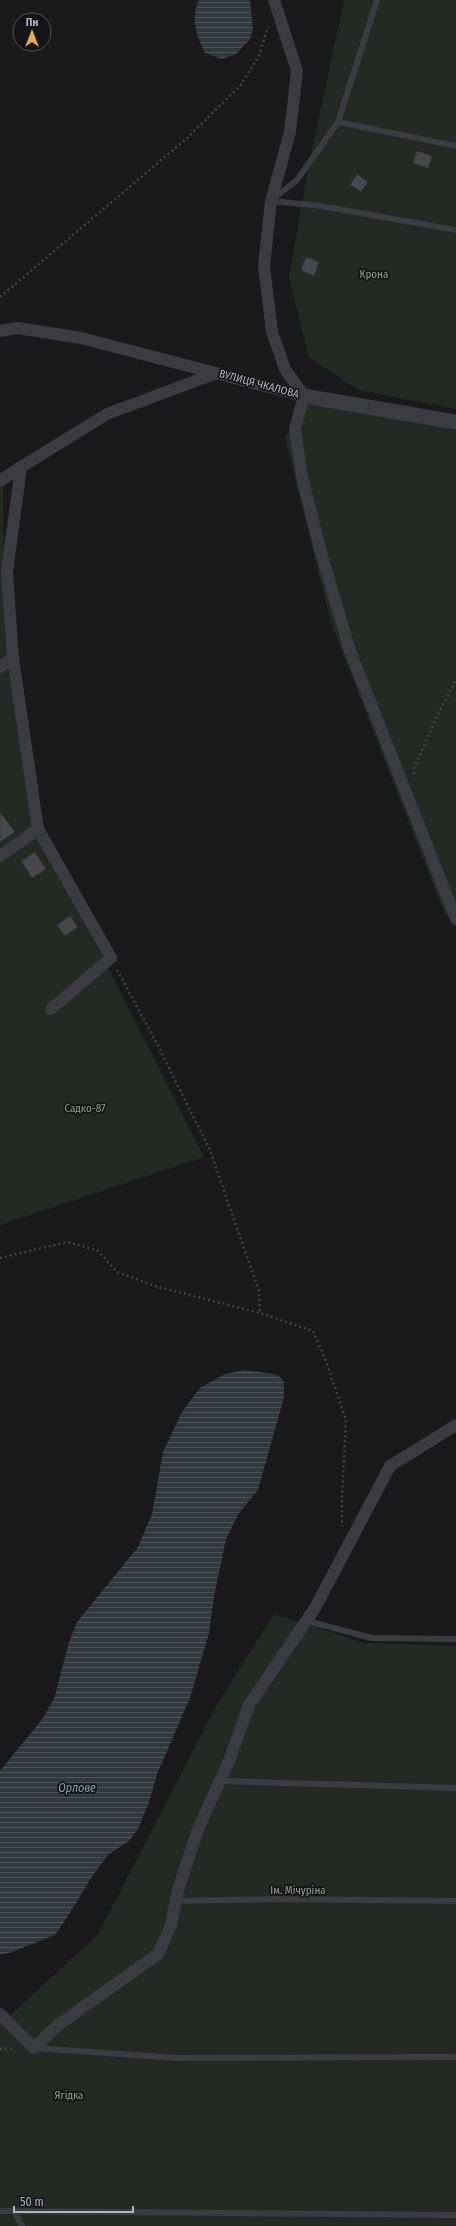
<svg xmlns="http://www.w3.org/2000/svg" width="456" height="2226" font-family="'Fira Sans Condensed',sans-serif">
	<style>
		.green { fill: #222a23 }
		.water { fill: url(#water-rules) }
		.building { fill: #47484c; stroke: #343438 }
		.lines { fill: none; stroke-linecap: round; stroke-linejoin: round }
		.path { stroke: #414348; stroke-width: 2.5; stroke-dasharray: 2 3; stroke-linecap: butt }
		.service { stroke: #3b3c41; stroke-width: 6 }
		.minor { stroke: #3b3c41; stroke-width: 12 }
		.tertiary { stroke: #3b3c41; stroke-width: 15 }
		.labels { text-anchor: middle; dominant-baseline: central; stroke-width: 3.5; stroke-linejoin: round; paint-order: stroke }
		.park-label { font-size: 11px; fill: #86a487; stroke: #151517 }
		.street-label { font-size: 11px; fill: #aeb2bb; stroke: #151517 }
		.water-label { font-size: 12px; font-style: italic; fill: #88a0b2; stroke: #151517 }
	</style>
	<defs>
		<pattern id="water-rules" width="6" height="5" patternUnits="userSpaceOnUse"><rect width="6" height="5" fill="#31393f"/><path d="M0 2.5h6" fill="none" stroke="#4c5359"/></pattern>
	</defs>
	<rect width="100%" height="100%" fill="#1a1a1c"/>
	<path class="green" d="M344 0H456V409L359 390 309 358 289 277 309 164Z
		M309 404 456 428V911L445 915 331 623 285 437Z
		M0 473 3 476 5 637 32 826 109 969 204 1157 0 1225Z
		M274 1614 364 1643 456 1646V2226H0V2025L98 1934 215 1708Z"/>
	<path class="water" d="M199 0H250L253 29 250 39 236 54 222 59 205 53C197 36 190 19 199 0Z
		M245 1370 273 1374 279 1376 284 1382V1397L258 1490 239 1513 226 1539 214 1596 209 1633 190 1698 158 1772 149 1802 138 1829 129 1841 108 1855 91 1878 68 1916 55 1935 12 1952 0 1955V1771L43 1718 54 1699 69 1642 77 1622 138 1547 152 1514 163 1452 182 1412 200 1388 225 1374Z"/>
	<path class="building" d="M417 151 432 156 428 168 413 163Z
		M357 174 368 182 361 192 350 185Z
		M306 257 319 262 314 276 301 270Z
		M0 812 15 832 0 842Z
		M35 852 46 869 32 878 21 861Z
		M70 916 78 927 65 936 57 925Z"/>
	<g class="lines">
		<path class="path" d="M0 297 186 139 240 86 259 56 268 27
			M414 774V768L438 714 456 680
			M117 970 153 1036 210 1150 259 1291 260 1313
			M0 1258 67 1242 97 1250 117 1272 158 1287 260 1313 313 1331 326 1361 346 1420 342 1497V1526
			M0 2049H15"/>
		<path class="service" d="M338 122 377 0
			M273 199 297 180 338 122 456 146
			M271 201 321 206 456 230
			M307 1621 372 1638 456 1639
			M220 1781 456 1788
			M176 1901 275 1899 456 1901
			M34 2048 178 2058 456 2057
			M0 2211 456 2215
			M14 2211 22 2226"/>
		<path class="minor" d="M274 0 297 71 290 132 271 201 264 266 272 332 285 369 304 396
			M0 331 18 328 81 338 304 396
			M304 396 295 429 302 477 320 549 350 651 456 919
			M0 481 21 467
			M0 667 13 658 7 572 21 467 107 414 217 373
			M38 829 111 958 51 1009
			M0 856 38 829 13 658
			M0 2014 34 2048 58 2025 158 1954 171 1925 178 1890 198 1829 229 1761 249 1705 315 1608 390 1466 456 1425"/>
		<path class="tertiary" d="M304 396 456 422"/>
	</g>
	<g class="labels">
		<g class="park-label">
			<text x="374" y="274">Крона</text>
			<text x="85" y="1108">Садко-87</text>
			<text x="298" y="1890">Ім. Мічуріна</text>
			<text x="69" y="2095">Ягідка</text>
		</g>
		<g class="street-label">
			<text transform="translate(259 384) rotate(15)">ВУЛИЦЯ ЧКАЛОВА</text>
		</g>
		<g class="water-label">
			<text x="77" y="1788">Орлове</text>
		</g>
	</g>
	<g transform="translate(32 32)"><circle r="19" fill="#151517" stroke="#525459"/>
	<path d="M0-3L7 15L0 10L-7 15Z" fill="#e4ab4a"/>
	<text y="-6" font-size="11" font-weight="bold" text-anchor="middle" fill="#aeb2bb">Пн</text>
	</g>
	<path d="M14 2206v6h119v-6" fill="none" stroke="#aeb2bb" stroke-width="2"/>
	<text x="20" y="2206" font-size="12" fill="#aeb2bb" stroke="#151517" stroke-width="3" paint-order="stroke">50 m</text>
</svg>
